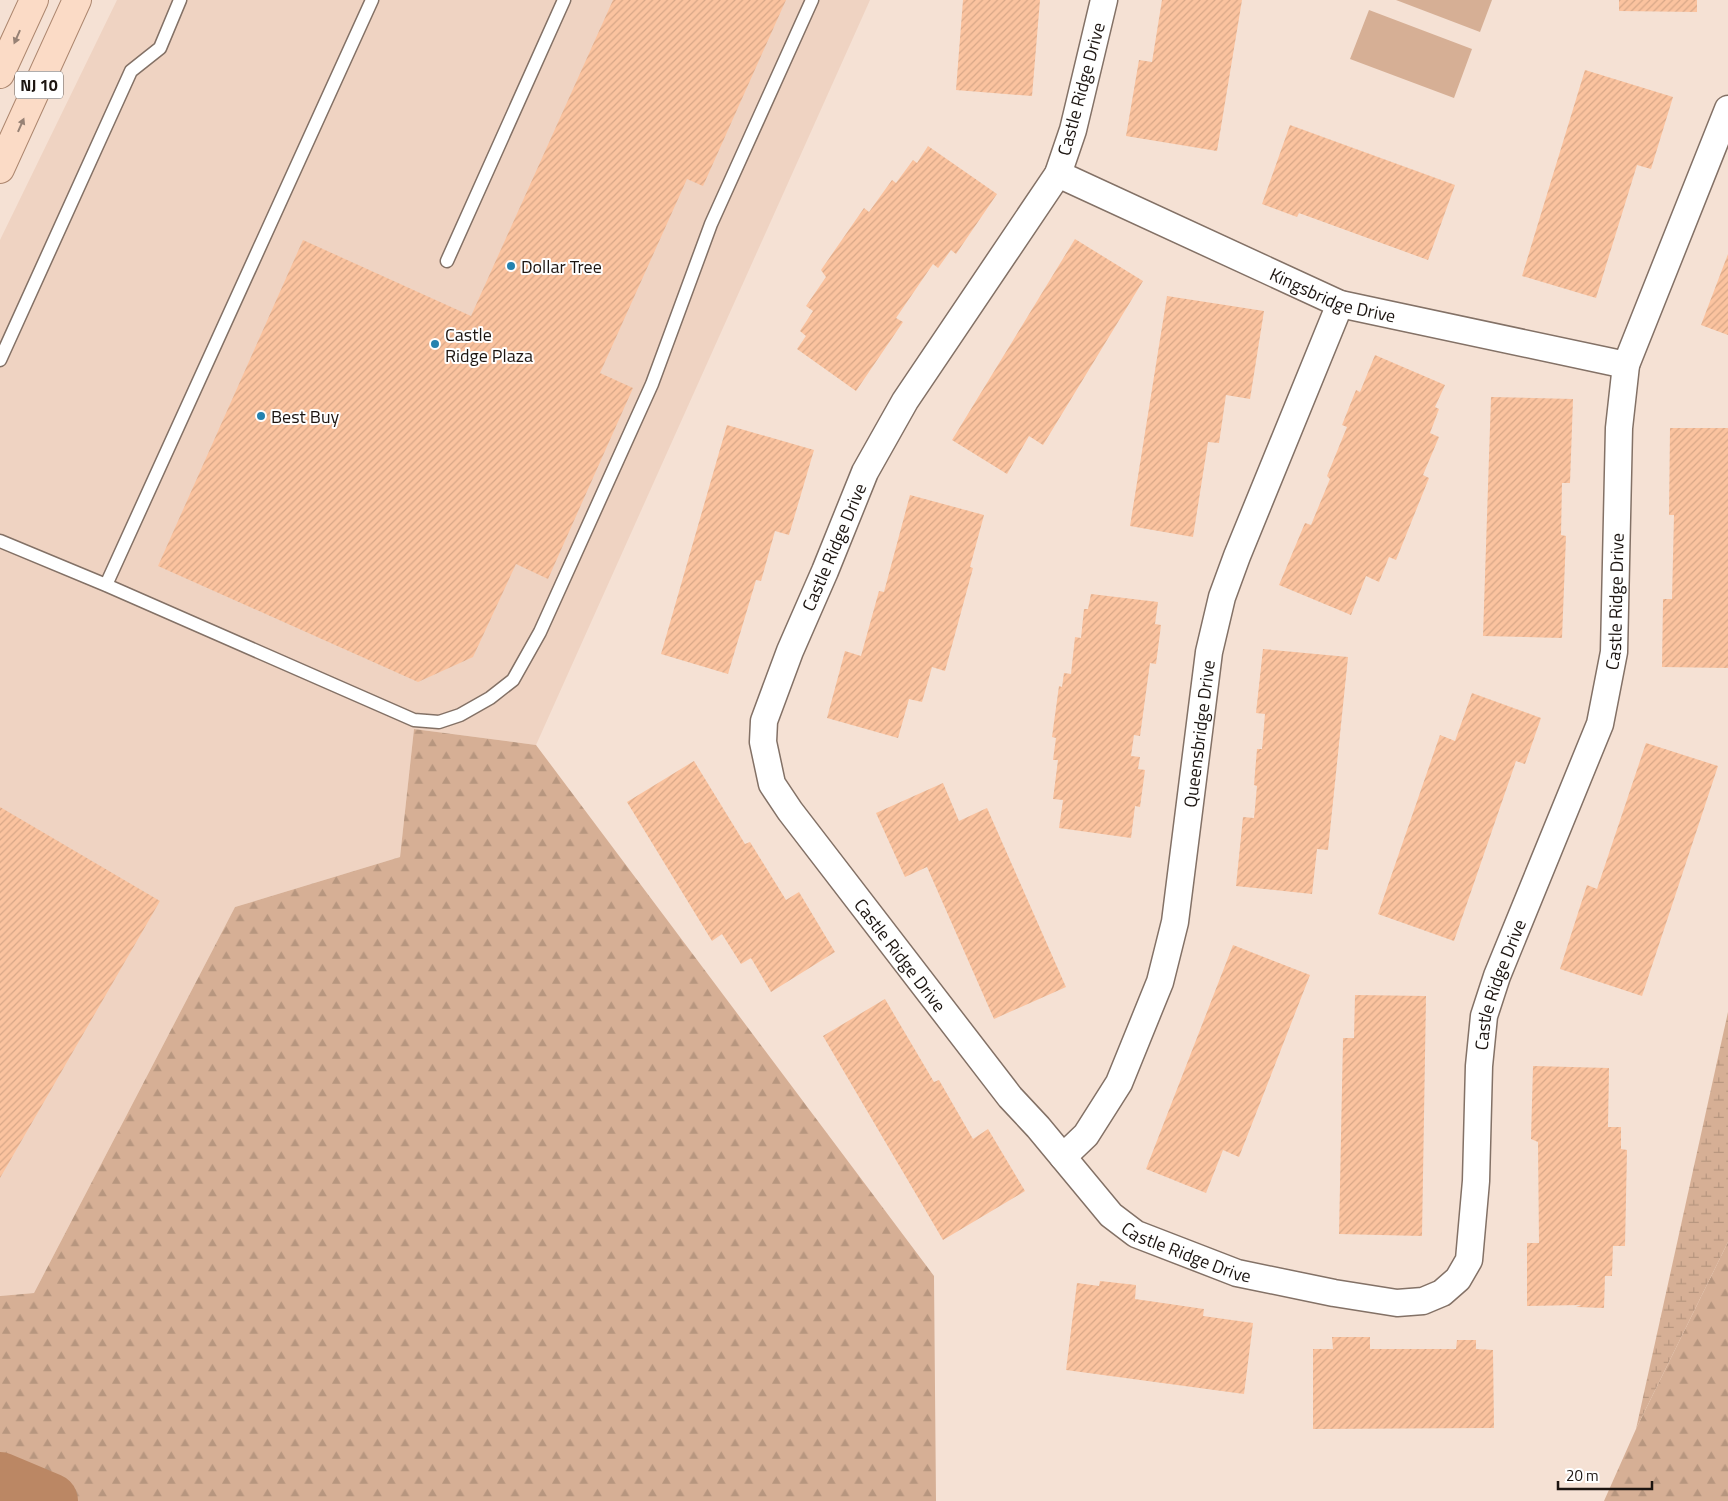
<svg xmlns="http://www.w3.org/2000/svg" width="1728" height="1501" font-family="'Titillium Web',sans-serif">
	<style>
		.built { fill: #efd3c2 }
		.forest { fill: url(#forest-firs) }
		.wetland { fill: url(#wetland-marsh) }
		.garden { fill: #d6af95 }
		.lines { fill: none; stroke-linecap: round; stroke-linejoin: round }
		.river { stroke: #bb8764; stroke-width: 56 }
		.building { fill: url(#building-hatch) }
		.lane-casing { stroke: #837166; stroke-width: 15 }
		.street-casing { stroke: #837166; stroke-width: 29 }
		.primary-casing { stroke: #ac866e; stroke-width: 30 }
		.lane { stroke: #fff; stroke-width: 12 }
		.street { stroke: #fff; stroke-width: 26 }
		.primary { stroke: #fbdbc6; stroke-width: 28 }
		.oneway { fill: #978275 }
		.poi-dot { fill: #2582af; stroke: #fff; stroke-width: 2 }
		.labels { text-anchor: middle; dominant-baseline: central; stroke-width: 4; stroke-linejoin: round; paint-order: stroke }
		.shield { fill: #fff; stroke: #605b58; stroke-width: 1 }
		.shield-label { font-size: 16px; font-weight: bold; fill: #1c1511 }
		.street-label { font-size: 18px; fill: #1c1511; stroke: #fff }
		.poi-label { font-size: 18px; fill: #1c1511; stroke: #fff; text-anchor: start }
	</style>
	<defs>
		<pattern id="forest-firs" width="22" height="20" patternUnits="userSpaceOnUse" patternTransform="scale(1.25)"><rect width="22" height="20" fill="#d6af95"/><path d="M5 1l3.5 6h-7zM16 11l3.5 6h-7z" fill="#b7967f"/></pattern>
		<pattern id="wetland-marsh" width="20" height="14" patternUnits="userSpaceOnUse" patternTransform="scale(1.25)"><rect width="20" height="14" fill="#d6af95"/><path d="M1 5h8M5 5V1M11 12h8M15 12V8" fill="none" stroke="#b7967f"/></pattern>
		<pattern id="building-hatch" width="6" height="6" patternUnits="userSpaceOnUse" patternTransform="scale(1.25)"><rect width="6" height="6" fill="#fbc39f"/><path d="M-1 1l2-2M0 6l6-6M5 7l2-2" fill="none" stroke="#d7a788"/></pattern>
	</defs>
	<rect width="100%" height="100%" fill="#f5e1d4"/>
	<path class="built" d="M117 0H870L536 745 414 729 400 857 235 907 34 1293 0 1296V240Z"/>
	<path class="forest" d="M414 729 536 745 934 1276 936 1501H0V1296L34 1293 235 907 400 857Z
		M1728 1242V1501H1604L1636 1429Z"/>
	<path class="wetland" d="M1728 1012V1242L1636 1429Z"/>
	<path class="garden" d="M1396 0H1492L1480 32Z
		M1369 10 1472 49 1454 98 1350 59Z"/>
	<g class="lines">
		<path class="river" d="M0 1480 50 1501"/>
	</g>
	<path class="building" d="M613 0H786L703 186 687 179 600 373 633 388 548 579 516 564 473 657 418 682 158 566 303 240 471 316Z
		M963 0H1040L1032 96 956 90Z
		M1162 0H1242L1217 151 1126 136 1139 60 1152 62Z
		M1619 0H1697V12L1619 11Z
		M1585 70 1673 97 1651 169 1637 165 1596 298 1522 276Z
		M1290 125 1455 185 1428 260 1299 213 1297 217 1262 204Z
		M928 146 997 194 956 254 951 250 938 268 933 264 896 318 903 322 856 391 797 349 806 336 800 331 813 311 806 306 826 277 821 270 864 208 869 212 892 180 896 183 913 160 917 163Z
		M1075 239 1143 281 1043 445 1029 436 1007 474 952 440Z
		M1728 254V335L1701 325Z
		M1167 296 1264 311 1250 399 1226 395 1219 443 1208 442 1193 537 1130 526Z
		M1375 355 1445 385 1435 407 1439 409 1430 433 1439 437 1423 475 1429 478 1396 560 1389 557 1379 582 1366 576 1351 615 1279 585 1305 523 1311 525 1330 479 1327 476 1347 427 1342 425 1356 390 1360 392Z
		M1491 397 1573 399 1570 483H1562L1561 535 1566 536 1562 638 1483 636Z
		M727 425 814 450 789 535 775 531 761 581 756 580 728 674 661 654Z
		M1670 428H1728V668L1662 667 1663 599H1672L1674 515H1669Z
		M910 495 984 515 970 567 973 568 945 671 932 667 922 702 909 699 898 738 827 718 845 651 861 656 879 591 884 592Z
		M1091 594 1158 602 1155 624 1161 625 1156 664 1150 663 1140 736 1134 735 1131 756 1140 757 1138 769 1145 770 1140 807 1135 806 1131 838 1059 828 1063 800 1053 799 1058 760H1053L1056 738 1052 737 1059 686 1062 687 1064 673 1071 674 1075 637 1081 638 1084 609H1088Z
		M1263 649 1348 657 1328 850 1317 849 1312 894 1236 886 1243 817 1254 818 1257 786 1254 785 1257 749H1262L1265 714 1256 713Z
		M1472 693 1541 718 1525 764 1516 761 1454 941 1378 914 1440 735 1455 741Z
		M1646 743 1718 766 1642 996 1560 969 1587 885 1597 889Z
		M694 761 745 844 750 842 786 900 799 892 835 952 771 992 751 958 741 964 722 934 712 941 627 802Z
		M943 783 959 821 987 808 1066 987 994 1019 927 867 905 877 876 813Z
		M0 807 160 901 0 1178Z
		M1233 945 1310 975 1239 1157 1223 1150 1206 1193 1146 1169Z
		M1355 995 1426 996 1422 1236 1339 1234 1343 1038H1354Z
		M885 999 934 1082 939 1080 973 1139 988 1129 1025 1191 943 1240 823 1036Z
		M1533 1066 1609 1068 1608 1127H1621V1149L1627 1150 1625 1246H1613L1612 1276H1605L1604 1308 1576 1307 1581 1305 1527 1306V1243H1539L1538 1142 1531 1139Z
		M1100 1281 1136 1285 1135 1299 1204 1309 1203 1316 1253 1323 1244 1394 1066 1370 1077 1283 1099 1286Z
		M1332 1337H1370V1349H1456L1457 1340H1476V1349L1493 1350 1494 1428 1313 1429V1349H1333Z"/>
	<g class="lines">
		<g class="lane-casing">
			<path id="lane" d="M447 261 564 0
				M0 360 131 71 160 48 180 0
				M0 541 106 585 414 720 439 722 460 715 490 698 513 680 540 632 652 384 711 224 812 0
				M106 585 372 0"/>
		</g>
		<g class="street-casing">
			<g id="street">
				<path id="s1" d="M1104 0 1073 130 1058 174 905 401 865 472 825 571 790 651 764 721 763 742 772 784 790 811 1010 1097 1038 1127 1111 1215 1136 1234 1237 1273 1334 1293 1397 1303 1423 1301 1442 1293 1458 1279 1469 1260 1476 1181 1479 1066 1484 1016 1497 976 1600 724 1614 652 1619 428 1626 365 1728 109"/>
				<path id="s2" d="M1058 174 1340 304 1626 365"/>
				<path id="s3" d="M1063 1157 1086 1135 1119 1083 1160 982 1175 922 1209 652 1222 597 1237 556 1340 304"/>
			</g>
		</g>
		<g class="primary-casing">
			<path id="primary" d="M0 74 34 0
				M0 169 77 0"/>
		</g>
		<use href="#lane" class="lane"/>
		<use href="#street" class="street"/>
		<use href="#primary" class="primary"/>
	</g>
	<defs><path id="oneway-solid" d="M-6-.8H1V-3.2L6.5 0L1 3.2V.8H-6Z" transform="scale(1.25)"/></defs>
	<g class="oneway">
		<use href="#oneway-solid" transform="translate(17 37) rotate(114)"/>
		<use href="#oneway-solid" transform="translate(21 125) rotate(-66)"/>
	</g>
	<g class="poi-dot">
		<circle cx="511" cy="266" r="5"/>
		<circle cx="435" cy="344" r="5"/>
		<circle cx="261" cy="416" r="5"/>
	</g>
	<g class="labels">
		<rect class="shield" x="15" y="71.5" width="48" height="27" rx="4"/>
		<g class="shield-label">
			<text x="39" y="85">NJ 10</text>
		</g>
		<g class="street-label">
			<text transform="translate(1081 89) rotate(-75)">Castle Ridge Drive</text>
			<text stroke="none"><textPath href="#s2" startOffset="301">Kingsbridge Drive</textPath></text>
			<text transform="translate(834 547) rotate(-67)">Castle Ridge Drive</text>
			<text stroke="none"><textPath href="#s1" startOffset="2492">Castle Ridge Drive</textPath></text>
			<text stroke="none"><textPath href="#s3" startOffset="454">Queensbridge Drive</textPath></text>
			<text stroke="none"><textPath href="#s1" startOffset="1082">Castle Ridge Drive</textPath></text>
			<text stroke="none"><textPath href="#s1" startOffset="2088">Castle Ridge Drive</textPath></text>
			<text stroke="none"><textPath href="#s1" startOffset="1502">Castle Ridge Drive</textPath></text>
		</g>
		<g class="poi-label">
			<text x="521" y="266">Dollar Tree</text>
			<text x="445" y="334">Castle<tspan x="445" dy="21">Ridge Plaza</tspan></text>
			<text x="271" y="416">Best Buy</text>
		</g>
	</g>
	<path d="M1558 1481v8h94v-8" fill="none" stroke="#1c1511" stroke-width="2.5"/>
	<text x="1566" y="1481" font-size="15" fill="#1c1511" stroke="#ffffff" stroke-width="4" paint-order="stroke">20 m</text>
</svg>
